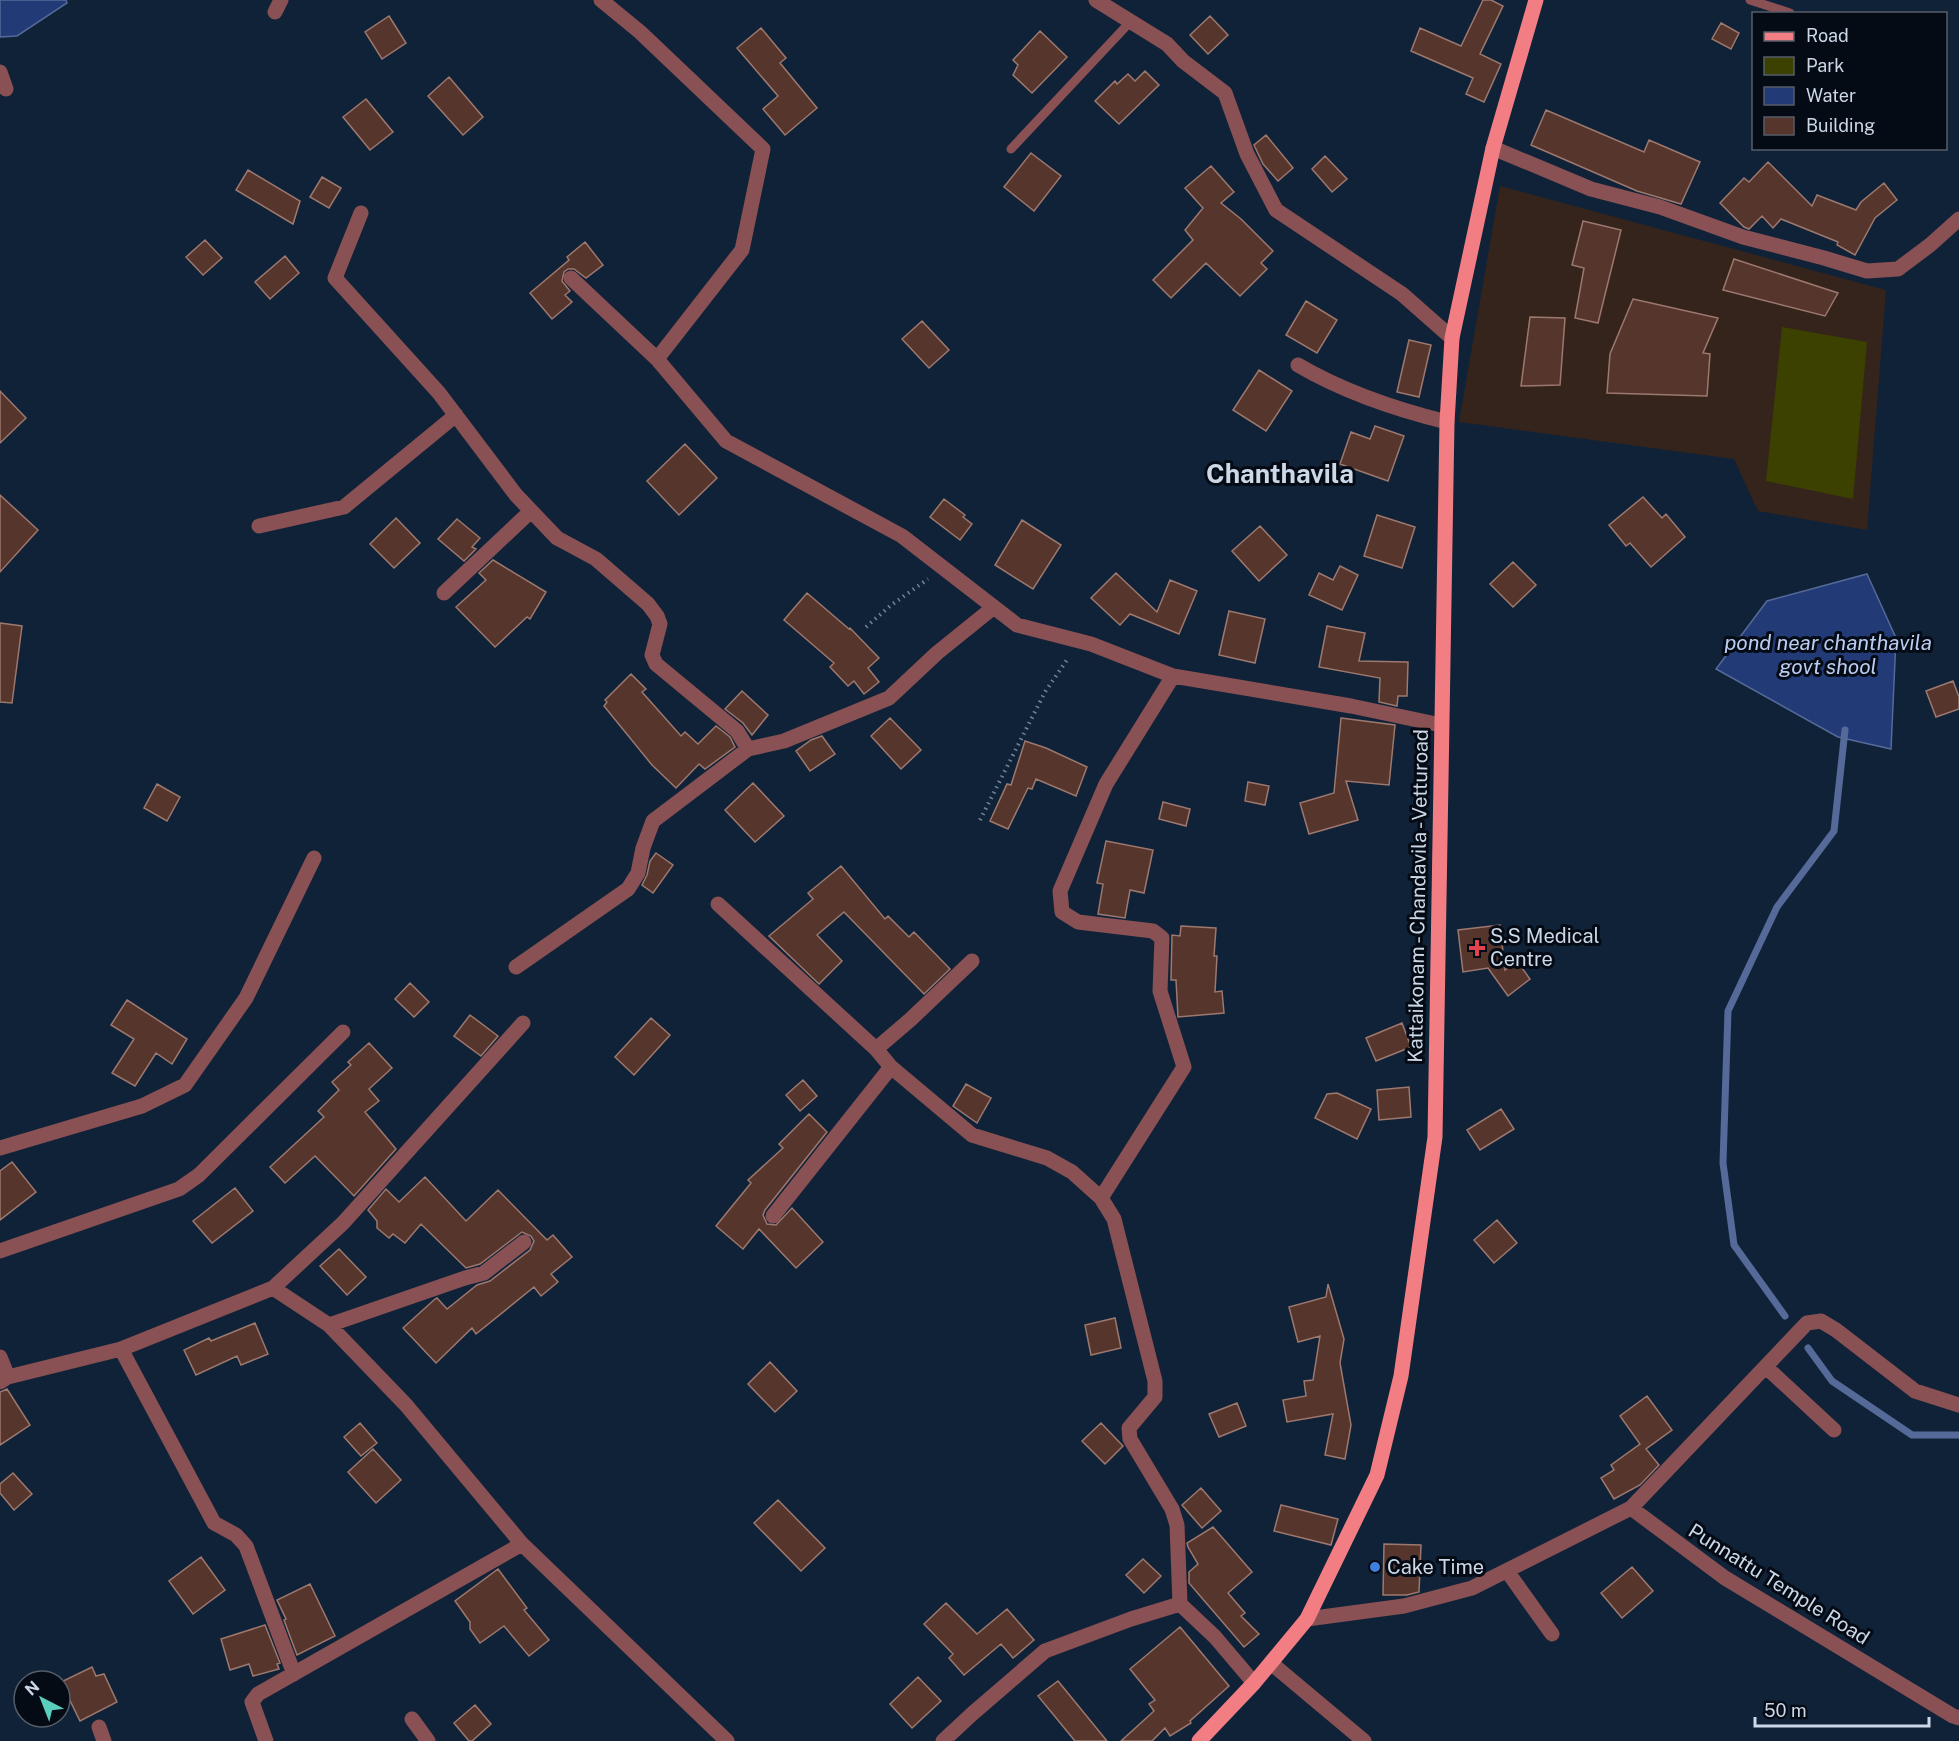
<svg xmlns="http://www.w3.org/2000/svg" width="1959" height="1741" font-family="'Public Sans',sans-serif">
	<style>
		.education { fill: #35241b }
		.green { fill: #3c4100 }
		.water { fill: #223b77; stroke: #556a99; stroke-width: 1.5 }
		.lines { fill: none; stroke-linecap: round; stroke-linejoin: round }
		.stream { stroke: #556a99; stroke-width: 7 }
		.building { fill: #55352c; stroke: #9d786e; stroke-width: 1.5 }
		.path { stroke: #758496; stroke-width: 4; stroke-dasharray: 1.5 4.5; stroke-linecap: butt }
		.service { stroke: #895153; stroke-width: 9 }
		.minor { stroke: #895153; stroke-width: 15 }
		.primary { stroke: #f27e84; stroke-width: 15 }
		.health-dot { fill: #e0444e; stroke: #050b15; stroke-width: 2 }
		.shop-dot { fill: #3f7fe0; stroke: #050b15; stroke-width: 2 }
		.labels { text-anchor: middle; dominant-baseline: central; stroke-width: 6; stroke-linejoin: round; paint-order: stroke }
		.street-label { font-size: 20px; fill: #ccd8e7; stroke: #050b15 }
		.poi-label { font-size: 20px; fill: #ccd8e7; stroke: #050b15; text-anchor: start }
		.water-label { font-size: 21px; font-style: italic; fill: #bbcdf2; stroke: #050b15 }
		.district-label { font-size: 26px; font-weight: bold; fill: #ccd8e7; stroke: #050b15 }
	</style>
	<rect width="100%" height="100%" fill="#102238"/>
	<path class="education" d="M1500 186 1886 290 1867 530 1758 511 1734 459 1459 422Z"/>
	<path class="green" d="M1782 327 1867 342 1853 499 1766 481Z"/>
	<path class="water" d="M0 0H66L67 3 17 36 0 37Z
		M1867 574 1896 638 1891 749 1838 737 1716 669 1767 601Z"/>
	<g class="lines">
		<path class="stream" d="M1785 1316 1734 1245 1723 1163 1728 1011 1777 907 1834 831 1845 730
			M1808 1348 1832 1381 1912 1435H1959"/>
	</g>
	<path class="building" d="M1483 0H1491L1503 6 1480 54 1501 64 1484 102 1466 94 1473 78 1411 51 1420 28 1461 46Z
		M389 16 406 43 382 59 365 32Z
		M1210 16 1228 35 1208 54 1190 35Z
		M1721 23 1739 33 1731 49 1712 39Z
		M761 28 786 58 780 63 817 108 785 135 763 109 778 96 737 48Z
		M1040 31 1067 57 1032 93 1013 75 1018 65 1013 60Z
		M1145 71 1159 85 1119 124 1095 101 1115 81 1117 84 1128 74 1135 81Z
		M449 77 483 117 463 135 428 96Z
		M366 99 393 132 370 150 343 117Z
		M1546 110 1644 152 1649 140 1700 162 1681 204 1637 191 1531 145Z
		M1266 135 1293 168 1278 181 1263 164 1254 145Z
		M1031 153 1061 176 1034 211 1004 187Z
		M1325 156 1347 179 1332 192 1312 169Z
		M1768 162 1812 206 1817 195 1856 210 1861 202 1884 183 1897 200 1875 218 1855 255 1837 245 1838 242 1781 219 1773 228 1762 216 1749 229 1744 227 1720 203 1744 178 1749 182Z
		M1211 166 1234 192 1221 203 1241 219 1273 251 1261 263 1267 269 1240 296 1206 263 1171 298 1153 280 1193 240 1185 230 1203 208 1185 188Z
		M248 170 300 201 293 224 236 190Z
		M322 177 341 188 329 208 310 197Z
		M1583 221 1621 230 1598 323 1575 318 1584 268 1572 265Z
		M205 240 222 258 203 275 186 257Z
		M585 242 603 265 586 278 574 269H568L564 272 562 281 570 291 565 295 572 302 552 319 530 293 569 260 567 257Z
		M285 256 299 273 270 299 255 282Z
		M1734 259 1838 293 1825 316 1723 290Z
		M1633 299 1718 318 1703 353 1710 354 1707 396 1607 393 1610 354Z
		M1306 301 1337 320 1317 353 1286 335Z
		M1530 317 1565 318 1560 385 1521 386Z
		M922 321 949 350 929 368 902 339Z
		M1409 340 1431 345 1419 397 1397 392Z
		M1259 370 1292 391 1266 431 1233 410Z
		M0 391 26 418 0 443Z
		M1375 426 1404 436 1388 481 1340 464 1351 432 1370 439Z
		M685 444 717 478 679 515 647 481Z
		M0 495 38 530 0 572Z
		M1643 497 1662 518 1666 514 1685 537 1651 567 1630 543 1626 546 1609 525Z
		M944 499 965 515 963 517 972 524 960 540 930 517Z
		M1377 515 1415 527 1402 568 1364 556Z
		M396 518 420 543 394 568 370 544Z
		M457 519 480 538 472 547 476 549 464 561 438 539Z
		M1022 520 1061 545 1033 589 995 565Z
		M1260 526 1287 555 1259 581 1232 551Z
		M493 560 546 592 530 619 527 617 495 647 456 607 486 580 479 573Z
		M1513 562 1536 585 1513 607 1490 584Z
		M1340 566 1358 575 1342 610 1309 595 1319 573 1333 580Z
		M1116 573 1157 612 1170 580 1197 591 1179 634 1130 614 1120 625 1091 598Z
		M807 593 849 629 850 628 879 658 868 668 879 682 864 694 854 681 848 686 830 667 834 663 784 620Z
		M1229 611 1265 619 1255 663 1219 655Z
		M0 623 22 626 12 703 0 702Z
		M1327 626 1365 633 1359 661 1408 662 1407 696H1398L1397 706 1379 702 1380 678 1319 667Z
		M631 674 646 689 642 692 681 736 685 732 698 744 716 726 730 737 735 747 705 769 699 764 676 788 652 765 604 706 607 702 605 700Z
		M1953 681 1959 697V709L1936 717 1926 691Z
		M742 691 768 715 752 735 743 723 725 709Z
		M890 718 921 750 901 769 871 736Z
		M1341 718 1395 725 1389 785 1346 781 1358 820 1309 834 1300 803 1334 793Z
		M822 736 835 754 810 771 796 751 811 740Z
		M1025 741 1046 748 1087 767 1076 796 1036 779 1032 789 1028 788 1008 829 990 821 1007 784 1011 785Z
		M1248 782 1269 786 1265 805 1245 801Z
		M753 783 784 816 755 842 725 810Z
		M157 784 180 797 167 821 144 808Z
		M1163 802 1190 809 1186 826 1159 819Z
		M1106 841 1153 850 1144 893 1130 890 1125 918 1098 914 1103 884 1097 883Z
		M656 853 673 865 653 893 642 885 647 875 650 861Z
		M841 866 885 919 888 916 909 937 914 932 950 969 924 994 844 912 817 935 842 961 819 984 769 936 813 899 808 893Z
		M1500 925 1505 970 1517 961 1530 979 1508 996 1488 968 1463 972 1458 930Z
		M1181 926 1216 928 1214 956H1217L1215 992 1222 991 1224 1013 1178 1017 1176 980H1171L1172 935 1180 936Z
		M410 983 429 1002 414 1017 395 999Z
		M127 1000 187 1039 172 1064 156 1053 135 1086 112 1073 134 1039 111 1025Z
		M470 1015 498 1036 481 1056 454 1036Z
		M651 1018 670 1035 634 1075 615 1057Z
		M1402 1023 1411 1047 1376 1061 1366 1038Z
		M369 1043 392 1068 369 1089 379 1101 365 1112 396 1149 354 1196 315 1156 285 1183 270 1167 324 1117 318 1111 339 1090 332 1082 351 1065 348 1062Z
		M803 1080 817 1096 800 1111 786 1095Z
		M966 1084 991 1098 977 1123 953 1106Z
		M1409 1087 1411 1117 1379 1120 1377 1090Z
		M1337 1093 1371 1109 1357 1139 1315 1118 1327 1094Z
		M1501 1109 1514 1129 1480 1150 1467 1130Z
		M809 1114 827 1132 765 1210 763 1215 767 1224 776 1225 792 1208 823 1242 796 1268 759 1229 743 1249 716 1226 751 1183 748 1180 783 1148 779 1144Z
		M12 1162 36 1192 0 1220V1171Z
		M425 1177 466 1221 498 1190 547 1240 553 1235 572 1257 551 1274 558 1282 541 1296 534 1287 476 1334 472 1328 436 1363 403 1328 435 1299 437 1298 447 1309 477 1285 490 1281 530 1250 534 1241 531 1236 522 1232 480 1264 466 1268 421 1224 405 1243 393 1234 389 1238 377 1228V1221L368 1210 386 1189 399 1202Z
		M235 1188 253 1211 212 1243 193 1221Z
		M1497 1220 1517 1243 1494 1263 1474 1240Z
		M339 1249 366 1277 347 1295 320 1266Z
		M1328 1284 1344 1339 1340 1363 1351 1425 1345 1459 1325 1455 1333 1414 1287 1422 1283 1400 1306 1396 1304 1381 1313 1380 1320 1336 1298 1342 1289 1307 1326 1297Z
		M1115 1318 1121 1348 1091 1355 1085 1325Z
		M255 1323 268 1354 241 1365 237 1356 196 1375 184 1350 209 1338 211 1341Z
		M770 1362 797 1391 775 1412 748 1384Z
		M7 1389 30 1425 0 1445V1392Z
		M1647 1396 1672 1430 1646 1449 1659 1465 1640 1485 1614 1499 1601 1478 1614 1470 1611 1465 1640 1444 1620 1416Z
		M1237 1403 1246 1426 1219 1437 1209 1414Z
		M360 1423 377 1443 361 1456 344 1437Z
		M1101 1423 1123 1446 1105 1464 1082 1441Z
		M373 1449 401 1480 376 1503 348 1472Z
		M13 1473 32 1494 14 1510 0 1493V1484Z
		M1201 1488 1221 1511 1202 1528 1182 1505Z
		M778 1500 825 1548 801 1571 754 1523Z
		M1281 1505 1338 1519 1331 1545 1274 1531Z
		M1213 1527 1252 1572 1228 1593 1245 1613 1241 1616 1259 1634 1244 1647 1189 1583V1572L1198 1564 1188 1547 1187 1543Z
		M1384 1544 1421 1545 1419 1592 1407 1595H1383Z
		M201 1557 225 1590 193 1614 169 1581Z
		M1143 1559 1161 1576 1144 1593 1126 1575Z
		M1632 1567 1653 1591 1622 1618 1601 1593Z
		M498 1569 527 1608 524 1610 549 1640 529 1656 504 1626 480 1643 470 1629V1622L455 1601Z
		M310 1584 335 1636 297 1655 284 1620 286 1619 277 1600Z
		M946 1603 977 1634 1007 1609 1034 1640 1013 1658 1001 1644 964 1675 949 1658 953 1654 924 1624Z
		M265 1625 280 1663 277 1664 279 1669 253 1676 249 1664 230 1670 221 1639Z
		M1180 1627 1229 1686 1190 1721 1191 1723 1170 1736 1165 1728 1152 1741H1121L1154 1711 1149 1704 1155 1700 1130 1669Z
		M92 1667 96 1676 104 1674 117 1702 80 1721 61 1682Z
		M918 1677 941 1701 912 1728 890 1704Z
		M1058 1681 1107 1741H1075L1038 1696Z
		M475 1705 491 1724 472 1741H469L454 1723Z"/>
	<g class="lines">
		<path class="path" d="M866 627 890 606 928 579
			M980 820 1045 692 1069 657"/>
		<path class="service" d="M1750 0 1790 13
			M1011 149 1131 21"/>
		<path class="minor" d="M601 0 640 32 763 149 742 250 657 359 726 441 902 536 1017 625 1091 644 1173 676 1351 706 1441 725
			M1096 0 1167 44 1183 61 1225 93 1247 154 1276 210 1402 294 1452 338
			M275 12 281 0
			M0 72 6 89
			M1493 148 1591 189 1660 207 1743 237 1824 258 1867 271 1898 269 1930 245 1959 219
			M361 213 335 278 439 393 516 495 557 538 596 559 648 604 657 616 660 624 652 655 656 664 737 731 748 749 653 821 643 848 638 873 628 889 516 967
			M571 278 657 359
			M1298 365C1344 392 1394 409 1447 422
			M259 526 344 507 456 415
			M444 593 531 511
			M748 749 784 741 889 698 937 653 994 607
			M718 904 876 1049
			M891 1067 972 1135 1047 1158 1072 1172 1101 1198 1114 1219 1155 1381V1397L1129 1428 1130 1439 1172 1509 1177 1525 1180 1604
			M0 1148 142 1106 185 1085 246 998 314 858
			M1101 1198 1184 1067 1160 991 1162 938 1153 931 1078 922 1062 912 1060 891 1106 784 1173 676
			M773 1216 891 1067 876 1049 911 1019 972 961
			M0 1251 179 1189 199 1175 343 1032
			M273 1288 343 1223 523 1023
			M329 1325 465 1278 484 1273 524 1242
			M121 1349 214 1523 236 1535 246 1546 294 1674
			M0 1357 8 1377
			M1766 1367 1834 1430
			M0 1382 8 1377 121 1349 273 1288 329 1325 406 1405 522 1544 727 1741
			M1631 1508 1807 1323 1821 1321 1836 1330 1915 1391 1959 1405
			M1507 1571 1552 1634
			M1307 1619 1404 1606 1472 1588 1631 1508 1725 1578 1953 1716 1959 1718
			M1271 1663 1364 1741
			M412 1719 428 1741
			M99 1727 104 1741
			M266 1741 252 1702 258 1694 522 1544
			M943 1741 972 1714 1045 1651 1131 1619 1180 1604 1215 1637 1254 1683"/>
		<path class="primary" d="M1199 1741 1254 1683 1307 1619 1377 1475 1401 1376 1435 1137 1447 422 1452 338 1493 148 1536 0"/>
	</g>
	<path class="health-dot" d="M1474 939h6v6h6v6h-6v6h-6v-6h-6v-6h6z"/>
	<circle class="shop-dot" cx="1375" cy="1567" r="6"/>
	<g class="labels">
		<g class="street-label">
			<text transform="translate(1418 896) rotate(-89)">Kattaikonam - Chandavila - Vetturoad</text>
			<text transform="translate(1779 1584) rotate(32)">Punnattu Temple Road</text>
		</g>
		<g class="poi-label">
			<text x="1490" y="936">S.S Medical<tspan x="1490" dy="23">Centre</tspan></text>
			<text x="1387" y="1567">Cake Time</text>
		</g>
		<g class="water-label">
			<text x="1828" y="642">pond near chanthavila<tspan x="1828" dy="24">govt shool</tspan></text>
		</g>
		<g class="district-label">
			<text x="1280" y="473">Chanthavila</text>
		</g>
	</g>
	<rect x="1752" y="12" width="195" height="138" fill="#050b15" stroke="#555d69" stroke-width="1.5"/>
	<rect x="1764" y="32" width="30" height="9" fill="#f27e84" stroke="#555d69" stroke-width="1.5"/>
	<text x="1806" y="42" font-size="18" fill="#ccd8e7">Road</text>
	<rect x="1764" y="57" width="30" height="18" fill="#3c4100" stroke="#555d69" stroke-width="1.5"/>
	<text x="1806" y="72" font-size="18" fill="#ccd8e7">Park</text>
	<rect x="1764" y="87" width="30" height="18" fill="#223b77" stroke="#555d69" stroke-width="1.5"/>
	<text x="1806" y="102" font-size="18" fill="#ccd8e7">Water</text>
	<rect x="1764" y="117" width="30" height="18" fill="#55352c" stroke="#555d69" stroke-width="1.5"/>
	<text x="1806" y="132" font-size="18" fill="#ccd8e7">Building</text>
	<g transform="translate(42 1699) rotate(318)"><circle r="28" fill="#050b15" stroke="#555d69" stroke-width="1.5"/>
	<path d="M0-4.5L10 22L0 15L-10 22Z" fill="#5acebd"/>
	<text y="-9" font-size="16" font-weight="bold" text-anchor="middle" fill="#ccd8e7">N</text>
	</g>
	<path d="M1755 1717v9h174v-9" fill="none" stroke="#ccd8e7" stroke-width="3"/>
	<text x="1764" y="1717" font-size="18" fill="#ccd8e7" stroke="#050b15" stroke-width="4.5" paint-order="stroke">50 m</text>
</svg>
